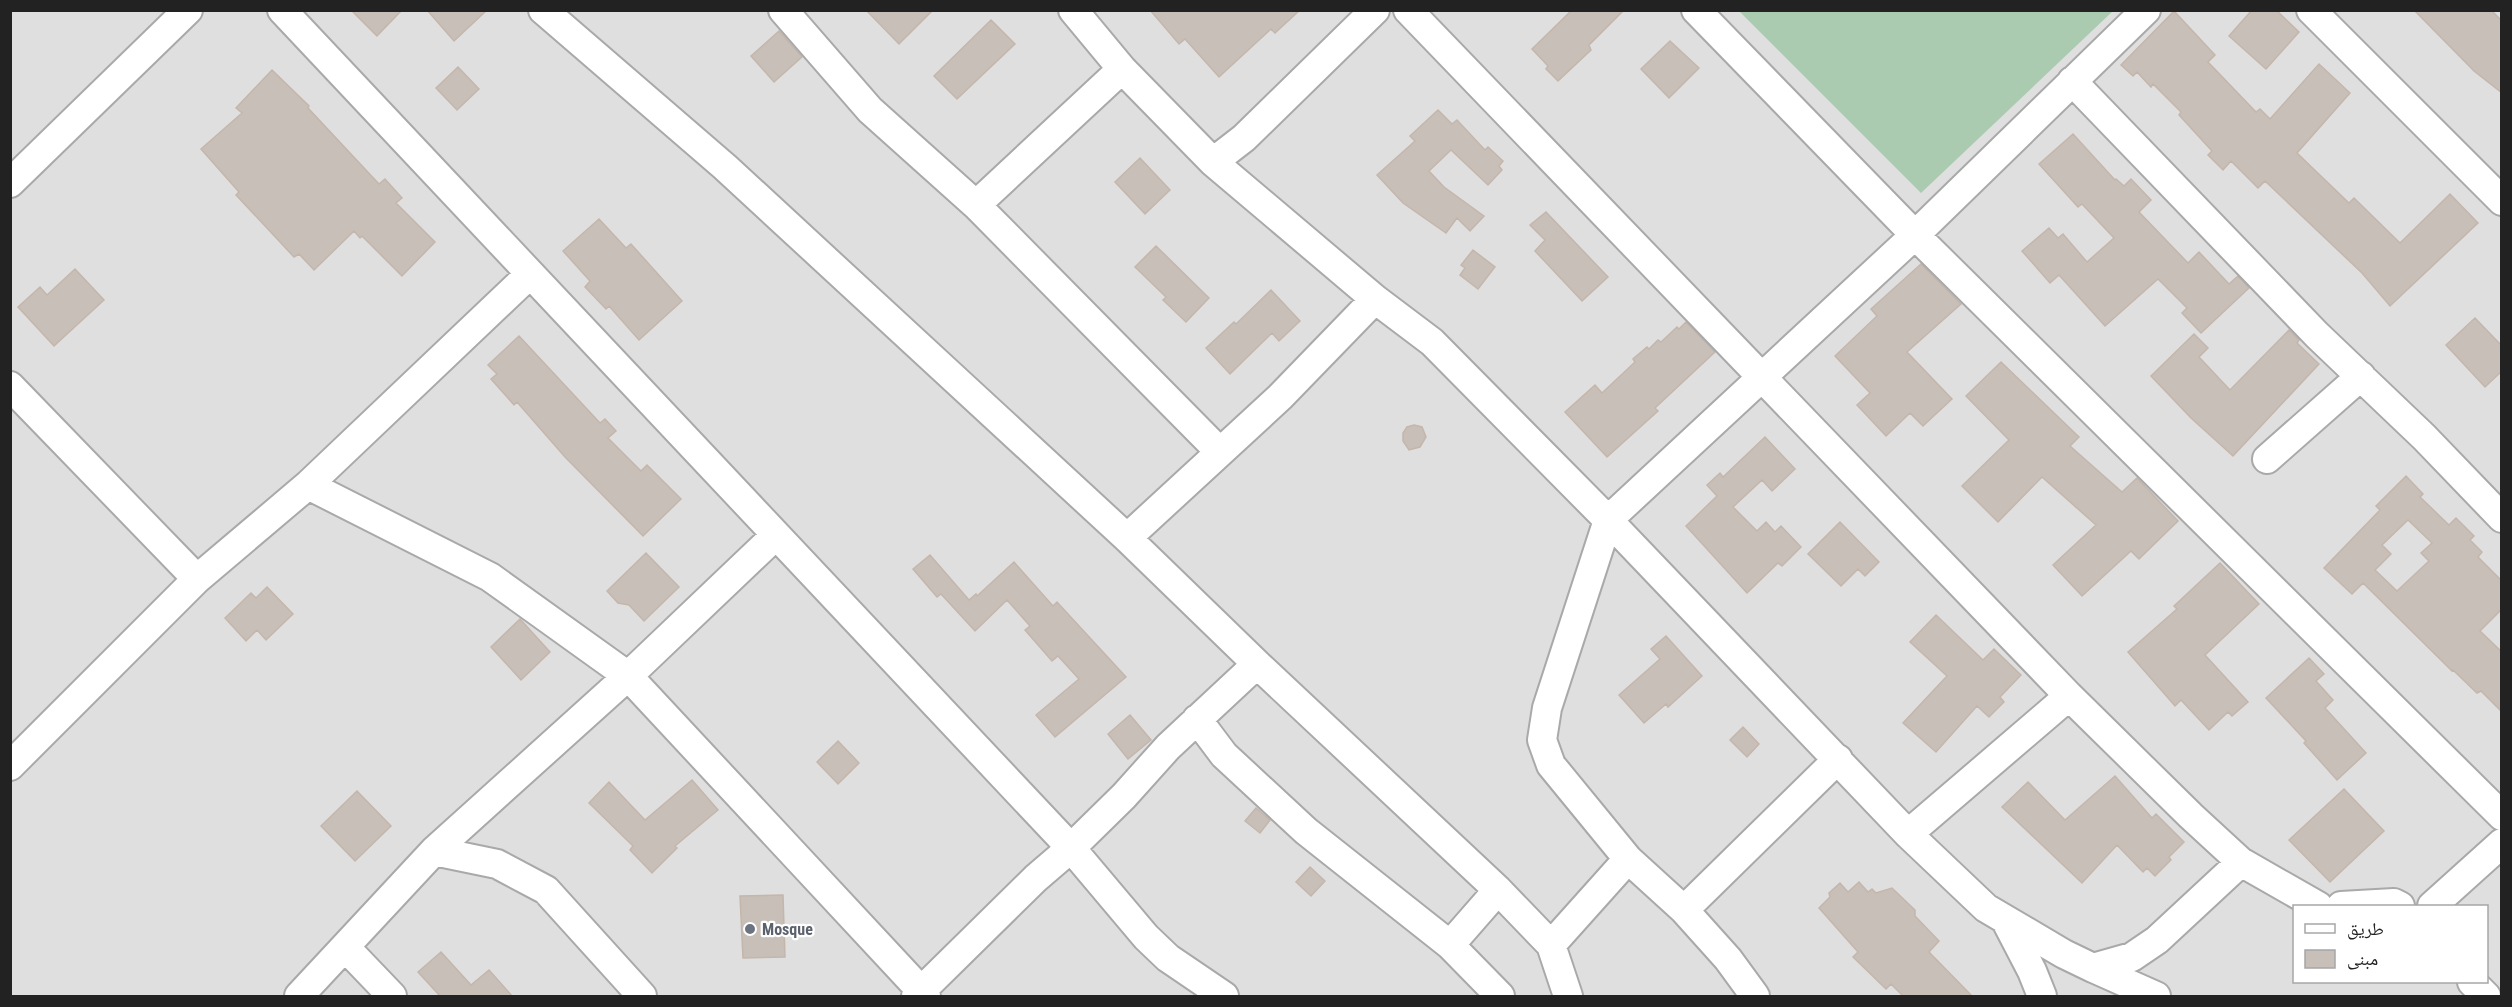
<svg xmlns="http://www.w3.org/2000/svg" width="2512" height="1007" font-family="'Roboto Condensed','Noto Naskh Arabic',sans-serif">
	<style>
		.residential { fill: #e0dfdf; fill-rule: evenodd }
		.cemetery { fill: #aacbaf }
		.building { fill: #c7bfb8; stroke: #c4b6ab; stroke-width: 1.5; fill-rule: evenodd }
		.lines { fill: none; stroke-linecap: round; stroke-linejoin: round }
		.minor-casing { stroke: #a9a9a9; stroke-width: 32 }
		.minor { stroke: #fff; stroke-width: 28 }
		.worship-dot { fill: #6b7280; stroke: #fff; stroke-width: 2 }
		.labels { text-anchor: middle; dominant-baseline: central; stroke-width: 4.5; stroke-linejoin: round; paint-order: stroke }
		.worship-label { font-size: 16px; font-weight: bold; fill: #5b616d; stroke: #fff; text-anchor: start }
	</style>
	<rect width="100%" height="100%" fill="#f2efe9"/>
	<path class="residential" d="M10 11H2501V996H11ZM2294 906H2486V982H2294Z"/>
	<path class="cemetery" d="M1739 11H2113L1921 193Z"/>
	<path class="building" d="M351 10H402L377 36Z
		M427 10H487L454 41Z
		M866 10H933L899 44Z
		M1150 10H1300L1275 33 1271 29 1219 77 1185 39 1179 44Z
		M1572 10H1624L1589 45 1591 50 1558 81 1546 69 1548 66 1532 49Z
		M2252 10H2276L2299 32 2266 69 2229 36Z
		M2414 10H2491L2502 21V93L2474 71Z
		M2174 11 2215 55 2208 62 2256 112 2260 109 2270 119 2319 64 2350 93 2297 153 2349 203 2354 198 2400 243 2450 194 2478 223 2390 306 2362 273 2265 181 2258 188 2231 161 2223 170 2208 155 2212 151 2179 115 2181 112 2153 84 2151 87 2137 72 2133 76 2121 65Z
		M991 20 1015 44 957 99 934 76Z
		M779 31 802 57 774 82 751 56Z
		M1670 41 1699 68 1669 98 1641 69Z
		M458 67 479 89 457 110 436 88Z
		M272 70 309 106 308 108 379 184 385 179 402 198 396 203 435 242 402 276 362 236 360 238 354 231 314 270 299 254 294 257 236 195 239 192 201 149 242 113 236 108Z
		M1438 110 1452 124 1457 120 1485 150 1488 147 1503 161 1499 166 1502 170 1488 185 1451 150 1429 171 1444 187 1484 216 1470 231 1457 218 1446 233 1403 203 1377 175 1415 141 1410 136Z
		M2073 134 2115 180 2116 179 2124 186 2131 179 2151 200 2139 212 2188 263 2199 252 2229 284 2238 276 2249 288 2201 333 2182 313 2187 308 2158 279 2105 326 2059 275 2050 283 2022 251 2049 228 2058 238 2063 234 2087 262 2114 238 2082 204 2078 207 2039 164Z
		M1140 158 1170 190 1145 214 1115 182Z
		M1546 212 1608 277 1582 301 1535 251 1545 240 1530 225Z
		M599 219 626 248 631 244 682 301 639 340 609 306 606 309 585 287 590 281 563 251Z
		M1156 246 1209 298 1186 322 1163 300 1166 297 1135 267Z
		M1473 250 1495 267 1478 289 1460 275 1465 268 1461 265Z
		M1921 264 1961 304 1907 352 1952 399 1923 426 1910 413 1886 436 1857 405 1870 393 1835 356 1877 316 1871 309Z
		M75 269 104 300 54 346 18 307 40 287 47 295Z
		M1271 290 1300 321 1279 341 1272 333 1230 374 1206 348 1234 322 1236 324Z
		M2475 318 2502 346V371L2485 387 2446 345Z
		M1686 322 1715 352 1655 408 1658 411 1607 457 1565 412 1595 385 1602 393 1635 362 1633 359 1647 347 1649 349 1658 340 1661 342 1677 327 1679 329Z
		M2289 330 2299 340 2297 343 2319 364 2233 456 2191 418 2151 376 2194 334 2208 348 2199 357 2230 390Z
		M519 336 600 423 605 419 616 431 608 438 641 471 647 465 681 499 643 536 565 457 517 402 514 405 491 379 497 374 488 365Z
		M2001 362 2079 437 2070 446 2122 492 2137 478 2178 521 2139 559 2131 551 2082 596 2053 565 2096 525 2042 477 1998 522 1962 486 2009 440 1966 396Z
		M1414 425 1422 427 1426 437 1420 447 1409 450 1403 441V433L1407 427Z
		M1765 437 1795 469 1772 491 1762 480 1733 507 1757 531 1766 522 1775 532 1781 526 1801 547 1782 566 1778 563 1747 593 1686 526 1717 496 1707 485 1720 473 1723 477Z
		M2406 476 2423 494 2420 497 2449 525 2456 518 2474 536 2470 540 2482 552 2478 557 2502 581V609L2480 631 2502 652V712L2481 691 2477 693 2453 670 2452 671 2363 583 2352 594 2324 568 2380 510 2376 506ZM2408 520 2432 543 2421 553 2429 561 2397 591 2375 570 2391 554 2382 545Z
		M1840 522 1879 562 1865 576 1858 569 1841 586 1808 554Z
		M646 553 679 587 644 621 629 605 618 603 607 591Z
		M930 555 969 600 976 594 977 596 1014 562 1053 606 1057 602 1126 677 1055 737 1036 715 1079 679 1058 656 1052 661 1025 630 1030 626 1007 600 975 631 941 594 937 597 913 569Z
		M2220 563 2259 604 2205 655 2248 702 2232 716 2228 712 2209 730 2181 700 2175 706 2128 652 2177 609 2174 606Z
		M267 587 293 614 266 640 257 630 246 641 225 618 251 593 256 598Z
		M1936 615 1983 660 1994 649 2021 675 2000 697 2004 702 1989 717 1977 706 1936 752 1903 723 1947 676 1910 642Z
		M520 619 550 652 521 680 491 647Z
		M1666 636 1702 676 1668 707 1666 704 1644 723 1619 695 1660 659 1651 649Z
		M2309 658 2324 674 2316 681 2333 700 2325 708 2366 753 2337 780 2304 743 2306 741 2266 698Z
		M1130 715 1151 740 1128 759 1108 734Z
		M1743 727 1759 744 1747 757 1730 740Z
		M838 741 859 763 838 784 817 762Z
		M2115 776 2152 818 2156 814 2184 842 2169 857 2171 860 2155 876 2147 868 2143 872 2117 845 2082 883 2002 807 2028 782 2065 820Z
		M692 780 718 810 675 846 677 848 652 873 630 850 633 846 589 803 609 782 645 820Z
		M2344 789 2384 831 2330 882 2289 840Z
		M357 791 391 826 355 861 321 826Z
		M1256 808 1270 820 1260 833 1245 821Z
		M1310 867 1325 881 1311 896 1296 882Z
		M1859 882 1868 892 1872 889 1876 893 1892 888 1915 910V916L1939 941 1929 952 1972 996H1903L1891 984 1886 989 1853 957 1858 952 1819 908 1830 897 1829 893 1840 883 1848 892Z
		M783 895 785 957 743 958 740 896Z
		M441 952 471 985 489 970 512 996H440L418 972Z"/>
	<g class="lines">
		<g class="minor-casing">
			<path id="minor" d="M282 10 1071 848 1146 937 1168 958 1224 996
				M543 10 725 167 1127 538 1257 664 1498 890 1551 945 1568 996
				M783 10 870 110 976 205
				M1073 10 1122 69 1213 162 1375 299
				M1408 10 2069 696 2191 816 2241 862
				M1696 10 1915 235 2502 816
				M2311 10 2502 201
				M1122 69 976 205 1220 452
				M2072 81 2317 335 2424 437 2502 518
				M1213 162 1244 138 1375 10
				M10 183 188 10
				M10 386 197 579
				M2267 459 2361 376
				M308 485 490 577 628 676 926 996
				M1127 538 1280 397 1375 299 1432 342 1608 520 1908 834 1986 908 2064 954 2093 968 2132 957 2157 940 2241 862 2318 906
				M1197 719 1224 755 1306 831 1450 945 1500 996
				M10 766 197 579 308 485 530 274
				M1908 834 2069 696
				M434 851 497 864 546 890 642 996
				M1628 859 1684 910 1728 959 1755 996
				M2341 906 2394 903 2400 906
				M2432 906 2502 843
				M1684 910 1838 759
				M2006 921 2032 971 2042 996
				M1450 945 1498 890
				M1551 945 1628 859 1551 765 1542 740 1547 708 1608 520 1915 235 2146 10
				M346 948 392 996
				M2093 968 2156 996
				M2472 982 2486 996
				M299 996 434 851 628 676 776 535
				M916 996 1036 878 1071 848 1124 796 1168 747 1257 664"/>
		</g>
		<use href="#minor" class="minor"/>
	</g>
	<circle class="worship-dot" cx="750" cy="929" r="6"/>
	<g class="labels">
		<g class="worship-label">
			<text x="762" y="929">Mosque</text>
		</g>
	</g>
	<rect width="2512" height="1007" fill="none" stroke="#222222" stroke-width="24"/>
	<rect x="2293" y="905" width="195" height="78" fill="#ffffff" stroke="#a7a7a7" stroke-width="1.5"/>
	<rect x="2305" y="924" width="30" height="9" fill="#ffffff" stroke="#a7a7a7" stroke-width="1.5"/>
	<text x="2347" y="935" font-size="18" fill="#222222">طريق</text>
	<rect x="2305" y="950" width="30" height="18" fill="#c7bfb8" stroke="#a7a7a7" stroke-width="1.5"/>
	<text x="2347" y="965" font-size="18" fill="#222222">مبنى</text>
</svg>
